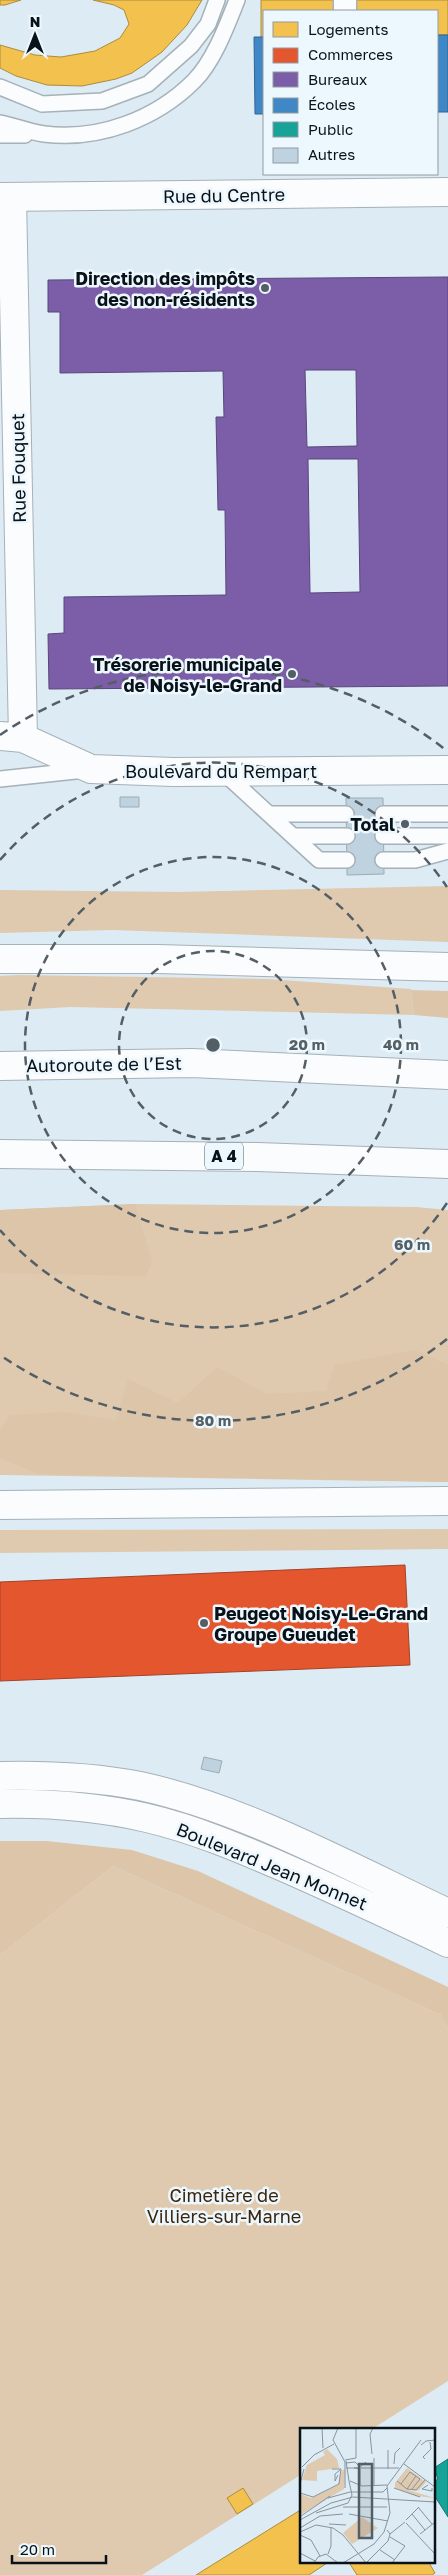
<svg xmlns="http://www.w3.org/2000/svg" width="448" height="2575" font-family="'Golos Text',sans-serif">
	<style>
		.green { fill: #dfc9af }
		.forest { fill: #dcc5a9 }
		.homes { fill: #f2c14e; stroke: #ac8c3e }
		.shops { fill: #e4572e; stroke: #a24227 }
		.offices { fill: #7b5ea7; stroke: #59477c; fill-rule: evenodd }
		.schools { fill: #3f88c5; stroke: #2f6591 }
		.public { fill: #17a398; stroke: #137872 }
		.building { fill: #bed2df; stroke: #a0abb1 }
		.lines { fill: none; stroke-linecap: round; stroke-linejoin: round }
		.service-casing { stroke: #a6b1b8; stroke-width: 18 }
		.pedestrian-casing { stroke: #a6b1b8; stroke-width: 25 }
		.minor-casing { stroke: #a6b1b8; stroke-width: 30 }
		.tertiary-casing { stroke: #a6b1b8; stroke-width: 30 }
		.motorway-casing { stroke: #a6b1b8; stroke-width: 30 }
		.service { stroke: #fafcfd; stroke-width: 15 }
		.pedestrian { stroke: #fafcfd; stroke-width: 22 }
		.minor { stroke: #fafcfd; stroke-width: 28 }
		.tertiary { stroke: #fafcfd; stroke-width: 28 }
		.motorway { stroke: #fafcfd; stroke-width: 28 }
		.ring { fill: none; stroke: #535e65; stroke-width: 2.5; stroke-dasharray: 9 6 }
		.poi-dot { fill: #535e65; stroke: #edf7fe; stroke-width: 2 }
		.labels { text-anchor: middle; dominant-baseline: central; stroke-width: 5; stroke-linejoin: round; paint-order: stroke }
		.shield { fill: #edf7fe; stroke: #4d575d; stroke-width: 1 }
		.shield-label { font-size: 16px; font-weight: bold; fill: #091218 }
		.street-label { font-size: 18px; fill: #091218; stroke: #edf7fe }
		.poi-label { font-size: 18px; font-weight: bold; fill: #091218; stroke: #edf7fe; text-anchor: end }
		.park-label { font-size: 18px; fill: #3b250b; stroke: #edf7fe }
		.inset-road { fill: none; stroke: #88949c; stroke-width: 1 }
		.view { fill: #535e65; fill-opacity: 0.15; stroke: #535e65; stroke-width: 2.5 }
		.inset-edge { fill: none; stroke: #091218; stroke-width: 2.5 }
		.centre { fill: #535e65; stroke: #edf7fe; stroke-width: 2.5 }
		.ring-label { font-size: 15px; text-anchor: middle; font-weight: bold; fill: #535e65; stroke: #edf7fe; stroke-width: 5; stroke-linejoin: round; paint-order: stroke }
	</style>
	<rect width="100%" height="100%" fill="#ddebf4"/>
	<path class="green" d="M448 886V942L113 930 0 933V890L178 892Z
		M19 975 267 979 411 989 414 1015 70 1007 0 1011V976Z
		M135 1204 416 1207 448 1210V1482L0 1475V1210Z
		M448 1529V1549L0 1553V1530Z
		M113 1866 441 2015 448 2029V2381L372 2429H302V2474L142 2575H0V1955Z"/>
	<path class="forest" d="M411 990 448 991V1018L414 1015Z
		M135 1204 152 1261 146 1276 0 1273V1210Z
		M415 1350 448 1365V1482L39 1474 0 1458V1430L10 1415 63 1412 116 1420 128 1379 178 1403 217 1367 267 1394 326 1391 335 1365Z
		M0 1841H46L132 1850 198 1871 448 1987V2029L441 2015 113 1866 0 1955Z"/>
	<path class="homes" d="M0 0H21L5 5H0Z
		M93 0H202L187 25 162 52 132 73 116 79 82 86 47 85 16 76 0 68V45L35 55 61 57 95 51 120 38 129 24 124 10 114 5Z
		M261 0H448V35H437V11H264V37H261Z
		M243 2488 253 2504 237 2514 227 2498Z
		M302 2509V2561H330L309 2575H196Z
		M348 2561H428L435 2573 432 2575H357Z"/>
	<path class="shops" d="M405 1565 410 1665 0 1681V1582Z"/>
	<path class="offices" d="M448 277V686L49 689 48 634 64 633V597L226 595 225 510H218L216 417H224L223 371 60 373V312H48V280ZM305 370H356L357 446 307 447ZM308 459H358L360 592 310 593Z"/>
	<path class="schools" d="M437 35H448V112H437Z
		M254 37H264V114H255Z"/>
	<path class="public" d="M448 2459V2517L434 2495V2482L438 2479 434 2468Z"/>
	<path class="building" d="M120 797H139V807H120Z
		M346 798H383L384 874 347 875Z
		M204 1757 222 1761 219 1773 201 1769Z"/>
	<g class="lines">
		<g class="service-casing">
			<path id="service" d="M0 87 42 104 102 101 148 84 191 46 208 24 217 0
				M0 123C15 126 30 132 44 134 99 141 156 119 194 81 214 61 227 25 237 0
				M0 135H25
				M223 772 319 860H347
				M0 779 85 770
				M269 814H346
				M383 814H448
				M293 836H347
				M383 836H448
				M383 860H415L448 851"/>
		</g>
		<g class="pedestrian-casing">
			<path id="pedestrian" d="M345 0V11"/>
		</g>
		<g class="minor-casing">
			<path id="minor" d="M0 197 448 192
				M12 197 23 738
				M0 736 23 738 91 769 173 772 448 770"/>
		</g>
		<g class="tertiary-casing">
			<path id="tertiary" d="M0 1776C46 1775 94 1777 140 1786 243 1808 352 1868 448 1913
				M0 1804C49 1803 99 1807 147 1818 194 1829 239 1848 283 1867 338 1891 393 1917 448 1943"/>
		</g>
		<g class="motorway-casing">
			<path id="motorway" d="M0 959H158L448 967
				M0 1066 192 1063 448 1075
				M0 1154 258 1157 448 1164
				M0 1505 448 1501"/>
		</g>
		<use href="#service" class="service"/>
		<use href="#pedestrian" class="pedestrian"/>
		<use href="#minor" class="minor"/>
		<use href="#tertiary" class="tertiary"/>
		<use href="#motorway" class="motorway"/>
	</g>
	<g class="ring">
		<circle cx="213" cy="1045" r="94"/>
		<circle cx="213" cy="1045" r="188"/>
		<path d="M447 1203A282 282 0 0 1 0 1230M0 860A282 282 0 0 1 447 887"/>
		<path d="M447 1339A376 376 0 0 1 0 1355M0 735A376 376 0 0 1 447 751"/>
	</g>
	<g class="poi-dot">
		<circle cx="265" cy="288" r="5"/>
		<circle cx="292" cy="674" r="5"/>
		<circle cx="405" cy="824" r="5"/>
		<circle cx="204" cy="1623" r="5"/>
	</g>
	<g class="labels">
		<rect class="shield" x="205" y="1142.5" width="38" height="27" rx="4"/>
		<g class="shield-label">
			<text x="224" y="1156">A 4</text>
		</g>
		<g class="street-label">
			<text transform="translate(224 195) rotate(-1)">Rue du Centre</text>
			<text transform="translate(18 468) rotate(-91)">Rue Fouquet</text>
			<text x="221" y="771">Boulevard du Rempart</text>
			<text transform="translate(104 1064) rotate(-1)">Autoroute de l’Est</text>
			<text transform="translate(272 1866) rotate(22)">Boulevard Jean Monnet</text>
		</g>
		<g class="poi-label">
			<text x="255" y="278">Direction des impôts<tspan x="255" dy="21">des non-résidents</tspan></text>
			<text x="282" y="664">Trésorerie municipale<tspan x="282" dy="21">de Noisy-le-Grand</tspan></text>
			<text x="395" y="824">Total</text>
			<text x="214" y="1613" text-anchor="start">Peugeot Noisy-Le-Grand<tspan x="214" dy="21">Groupe Gueudet</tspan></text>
		</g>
		<g class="park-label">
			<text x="224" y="2195">Cimetière de<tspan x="224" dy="21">Villiers-sur-Marne</tspan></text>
		</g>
	</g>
	<g transform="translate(300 2428)">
		<rect width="135" height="135" fill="#ddebf4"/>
		<path d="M27 21 37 31 39 40 17 43V53L2 52 7 37 25 27 23 24ZM107 40 126 54 118 63 105 61 135 70 116 68 95 60V55ZM42 42H45L44 61 0 87V66L11 70 38 57ZM62 89 78 100 52 116 43 105Z" fill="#dfc9af"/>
		<path class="inset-road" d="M22 0 23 20M38 0 33 12 45 34V60M121 17 126 13 135 12M88 22V41M72 26 70 6 73 0M74 30V58M125 31 123 29 131 21 130 14M45 32 56 30V0M46 33 49 53M46 35 55 34 60 39 66 34M94 36 95 25 100 20M104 36 135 59M2 39 14 27 34 16M46 40H99M38 47 35 53V46L40 42M50 53 62 58 87 57M97 53 107 61 116 62 125 52M0 56 4 41M101 56 110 44 120 51 112 61M60 57V41L54 40H60M128 57 122 61 132 63V60M94 60 120 69M107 61 116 48M0 65 13 69 39 56 41 41H32M28 70 50 64H83L87 60M43 79H87M118 79 132 96M16 85 48 75 52 67 49 53M49 86 88 93M112 86 125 102M1 88 30 68M0 92 31 75 53 69 135 74M106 92 119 79M106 95 135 126M29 96 46 97M0 100 20 88 43 86M0 104 16 97 33 100 43 107 66 135M90 106 105 94M120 106 134 95M0 107 11 112 20 128M90 109 105 118 92 135M80 122 95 132M0 125 15 133M28 126 31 118V99M14 135 18 129 26 126 38 135M43 135 74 116 84 104 90 85 87 58 121 12M66 135 88 113 90 106 87 102"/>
		<path class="view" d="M59 36H72V110H59Z"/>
		<rect width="135" height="135" class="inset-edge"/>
	</g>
	<circle cx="213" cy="1045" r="8" class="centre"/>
	<g class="ring-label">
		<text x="307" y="1050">20 m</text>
		<text x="401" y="1050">40 m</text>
		<text x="412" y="1250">60 m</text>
		<text x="213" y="1426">80 m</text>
	</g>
	<rect x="263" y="10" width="175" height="165" fill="#edf7fe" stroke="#929ba2"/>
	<rect x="273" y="22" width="25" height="15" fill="#f2c14e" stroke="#929ba2"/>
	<text x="308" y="35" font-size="15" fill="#091218">Logements</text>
	<rect x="273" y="48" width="25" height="15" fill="#e4572e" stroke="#929ba2"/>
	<text x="308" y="60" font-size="15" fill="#091218">Commerces</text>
	<rect x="273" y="72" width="25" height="15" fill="#7b5ea7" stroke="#929ba2"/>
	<text x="308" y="85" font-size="15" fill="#091218">Bureaux</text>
	<rect x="273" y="98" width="25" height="15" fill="#3f88c5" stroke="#929ba2"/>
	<text x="308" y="110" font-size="15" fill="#091218">Écoles</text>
	<rect x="273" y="122" width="25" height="15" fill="#17a398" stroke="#929ba2"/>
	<text x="308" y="135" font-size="15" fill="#091218">Public</text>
	<rect x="273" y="148" width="25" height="15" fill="#bed2df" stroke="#929ba2"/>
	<text x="308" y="160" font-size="15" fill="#091218">Autres</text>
	<g transform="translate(35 35)" stroke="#edf7fe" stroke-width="4" paint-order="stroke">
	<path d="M0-4L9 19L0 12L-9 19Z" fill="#091218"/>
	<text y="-8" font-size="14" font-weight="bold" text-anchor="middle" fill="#091218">N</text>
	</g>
	<path d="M12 2555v8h94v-8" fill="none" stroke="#091218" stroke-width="2.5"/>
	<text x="20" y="2555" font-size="15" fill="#091218" stroke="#edf7fe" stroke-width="4" paint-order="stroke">20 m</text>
</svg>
